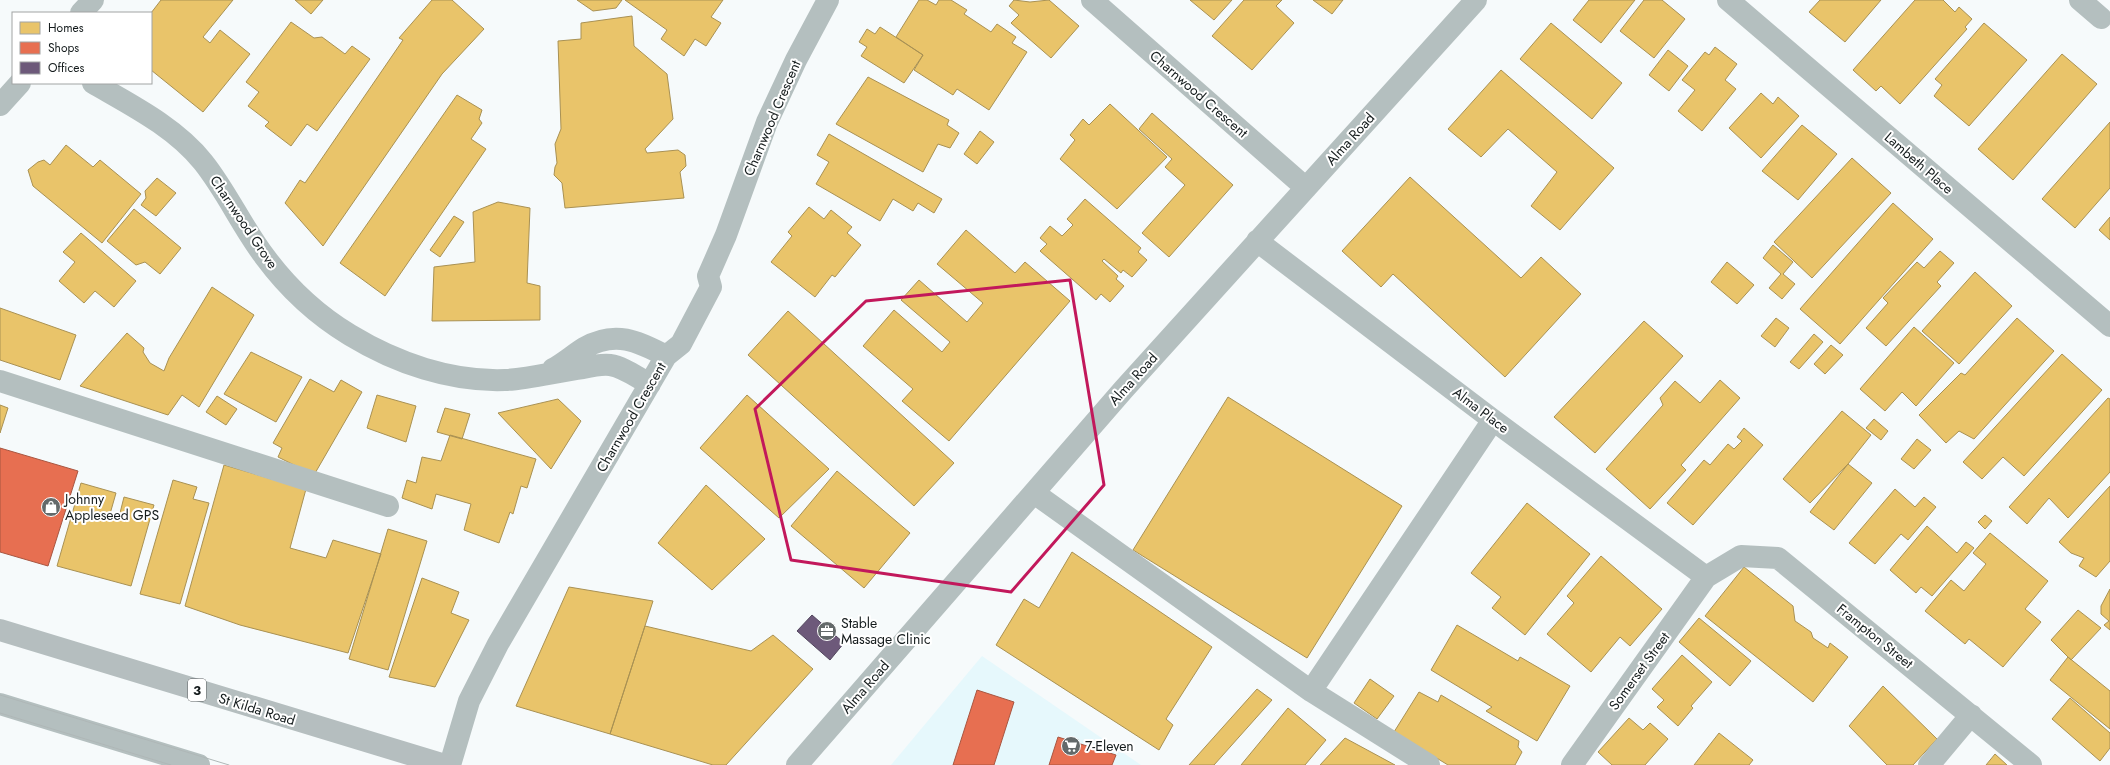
<svg xmlns="http://www.w3.org/2000/svg" width="2110" height="765" font-family="Jost,sans-serif">
	<style>
		.built { fill: #e6f8fc }
		.homes { fill: #e9c46a; stroke: #a99153 }
		.shops { fill: #e76f51; stroke: #a85641 }
		.offices { fill: #6d597a; stroke: #52465e }
		.lines { fill: none; stroke-linecap: round; stroke-linejoin: round }
		.minor { stroke: #b4bfbf; stroke-width: 22 }
		.highway { stroke: #b5bebf; stroke-width: 22 }
		.tram { stroke: #afb7b7; stroke-width: 1 }
		.marked { fill: none; stroke: #c2185b; stroke-width: 3; stroke-linejoin: round }
		.labels { text-anchor: middle; dominant-baseline: central; stroke-width: 4; stroke-linejoin: round; paint-order: stroke }
		.shield { fill: #fff; stroke: #5a5f60; stroke-width: 1 }
		.shield-label { font-size: 13px; font-weight: bold; fill: #141b1c }
		.street-label { font-size: 14px; fill: #141b1c; stroke: #fff }
		.poi-label { font-size: 14px; fill: #141b1c; stroke: #fff; text-anchor: start }
	</style>
	<rect width="100%" height="100%" fill="#f6fafb"/>
	<path class="built" d="M982 656 1141 765H891Z"/>
	<path class="homes" d="M161 0H233L203 37 210 43 220 30 250 54 203 112 151 70V13Z
		M295 0H323L311 14Z
		M432 0H452L484 29 442 74 323 246 285 203 300 180 305 183 403 40 399 38Z
		M577 0H622L616 8 593 11Z
		M625 0H723L711 17 721 23 706 46 695 39 684 56 661 39 667 30Z
		M919 0H927L936 5 939 0H951L967 10 964 14 991 32 997 24 1016 37 1012 43 1027 52 989 110 957 89 953 95 914 70 923 55 896 37Z
		M1014 0 1030 2 1049 0 1079 26 1051 58 1011 23 1019 15 1009 6Z
		M1190 0H1232L1214 20Z
		M1244 0H1282L1276 6 1294 23 1252 70 1212 36Z
		M1313 0H1343L1332 14Z
		M1589 0H1635L1601 43 1573 20Z
		M1644 0H1662L1685 19 1654 58 1620 31Z
		M1820 0H1881L1845 42 1809 12Z
		M1915 0H1943L1955 12 1959 7 1972 19 1965 27 1967 29 1900 104 1881 86 1876 91 1853 70Z
		M632 16 634 46 667 74 673 119 645 149 647 153 678 150 685 155 686 166 680 172 684 198 565 208 562 183 554 175 555 167 557 163 555 144 561 129 558 41 581 39V23Z
		M291 22 314 38 322 37 345 54 352 46 370 59 317 131 307 124 291 146 265 126 269 122 248 106 259 92 246 82Z
		M1551 23 1622 83 1592 119 1520 59Z
		M1984 23 2027 60 1969 126 1934 96 1942 85 1935 79Z
		M880 27 923 55 904 83 861 56 867 47 859 42 867 29 875 34Z
		M1715 47 1737 64 1725 80 1736 89 1702 131 1678 111 1695 90 1682 80 1705 52 1709 55Z
		M1668 50 1688 66 1669 91 1649 75Z
		M2062 54 2097 84 2013 180 1978 149Z
		M1501 70 1614 168 1560 230 1531 206 1557 172 1508 129 1481 157 1448 129Z
		M868 77 949 120 947 125 959 133 950 148 938 144 923 172 836 124Z
		M1761 93 1773 104 1778 97 1799 116 1761 158 1729 128Z
		M457 95 482 110 479 119 482 123 471 139 486 149 385 296 340 263Z
		M1110 104 1167 157 1117 209 1060 159 1075 140 1070 135 1083 119 1089 125Z
		M1152 113 1233 185 1169 257 1142 233 1185 185 1165 167 1172 159 1139 129Z
		M2110 122V188L2075 228 2042 199Z
		M1802 125 1837 154 1798 200 1762 171Z
		M980 131 994 142 977 164 964 154Z
		M829 134 942 199 934 213 918 203 913 211 893 199 880 221 816 184 829 162 817 155Z
		M66 145 93 167 100 160 141 194 102 243 33 186 28 170 38 162 44 160 50 165Z
		M1852 158 1891 193 1812 278 1774 242Z
		M1410 177 1521 278 1541 257 1581 294 1505 377 1393 274 1381 287 1342 251Z
		M157 178 176 193 156 216 141 205 146 198 145 191Z
		M1085 199 1141 248 1138 252 1147 260 1132 277 1123 270 1121 273 1104 259 1102 261 1118 276 1116 279 1124 286 1110 302 1101 294 1096 300 1040 251 1047 244 1040 238 1050 226 1062 236 1073 225 1067 219Z
		M498 202 530 208 527 283 540 286V320L432 321 434 267 475 262 473 212Z
		M1893 203 1933 239 1840 344 1800 309Z
		M809 207 824 219 831 210 852 227 847 233 861 245 835 277 832 275 815 297 771 262 792 236 788 232Z
		M134 209 181 248 160 274 145 262 136 265 107 241Z
		M454 216 464 222 440 257 430 250Z
		M2110 217V240L2099 230Z
		M966 230 1015 273 1025 262 1070 301 949 441 902 401 913 389 863 346 894 310 942 352 950 342 901 300 919 280 967 322 983 303 937 264Z
		M81 233 136 281 114 307 95 291 84 303 59 281 75 262 63 252Z
		M1773 245 1793 262 1783 274 1795 284 1782 299 1769 288 1781 274 1763 258Z
		M1940 251 1954 263 1937 282 1941 286 1886 346 1866 328 1888 303 1883 298 1917 262 1924 268Z
		M1727 262 1754 285 1737 304 1711 282Z
		M1975 272 2012 306 1959 364 1922 331Z
		M212 287 254 315 199 407 182 395 168 415 80 386 127 333 144 348 143 352 150 363 164 371 169 358Z
		M0 308 76 335 60 380 0 360Z
		M788 311 954 463 914 506 748 355Z
		M1776 318 1789 328 1775 347 1761 336Z
		M2017 318 2054 351 1974 439 1959 431 1946 443 1919 415 1961 373 1965 375Z
		M1644 321 1683 356 1595 453 1554 417Z
		M1914 327 1954 363 1916 406 1902 392 1885 411 1860 389Z
		M1814 334 1823 342 1799 369 1790 362Z
		M1831 345 1843 355 1825 374 1814 364Z
		M251 352 302 377 276 422 224 394Z
		M2062 354 2102 390 2024 476 2003 457 1982 479 1963 462Z
		M310 379 334 392 341 380 362 392 314 475 278 457 282 448 273 443Z
		M1720 380 1740 398 1681 465 1686 470 1650 509 1606 469 1663 405 1660 398 1675 381 1700 403Z
		M377 395 416 406 406 442 367 428Z
		M747 395 829 469 779 518 700 448Z
		M217 396 237 409 226 425 206 412Z
		M1228 397 1402 506 1307 658 1133 550Z
		M2108 398 2110 399V472L2068 518 2049 498 2027 524 2009 507Z
		M558 399 581 421 551 469 498 413Z
		M0 405 8 408 0 433Z
		M445 408 470 414 462 439 437 432Z
		M1842 411 1871 435 1848 464 1810 503 1783 479Z
		M1874 419 1888 431 1881 440 1866 428Z
		M1744 428 1763 445 1693 525 1667 503 1704 460 1710 465 1728 444 1734 449 1742 441 1737 437Z
		M450 435 536 459 527 488 521 486 513 514 510 512 499 543 464 530 471 504 436 494 432 509 402 498 407 480 416 483 422 457 441 461Z
		M1917 439 1931 450 1914 469 1901 459Z
		M1848 464 1872 483 1834 530 1810 512Z
		M224 465 306 489 290 548 326 558 333 540 381 554 348 653 240 625 185 606Z
		M837 471 910 533 864 588 791 526Z
		M173 480 197 487 193 499 209 503 180 604 140 594Z
		M81 483 116 493 110 514 119 517 124 497 154 505 131 586 57 566Z
		M706 485 765 539 712 590 658 543Z
		M2110 486V561L2096 577 2079 566 2084 558 2071 553 2059 542Z
		M1895 489 1915 507 1924 497 1936 507 1908 540 1901 534 1875 564 1849 543Z
		M1527 503 1590 554 1525 635 1492 608 1501 597 1471 573Z
		M1985 515 1992 521 1985 529 1978 522Z
		M1927 526 1957 553 1966 542 1974 548 1932 596 1921 587 1916 593 1890 570Z
		M388 529 427 541 388 670 349 659Z
		M1990 533 2048 581 2025 609 2041 622 2003 667 1969 639 1965 644 1925 611 1951 580 1964 591 1986 564 1973 553Z
		M1072 552 1212 647 1166 719 1173 725 1159 750 996 645 1024 599 1039 608Z
		M1601 556 1662 609 1630 646 1620 637 1591 672 1547 634 1574 603 1567 596Z
		M1744 567 1793 606 1795 621 1811 632 1813 638 1828 648 1830 643 1848 657 1813 702 1705 616Z
		M422 578 459 592 451 613 469 620 435 687 389 677Z
		M569 587 653 601 610 734 516 706Z
		M2110 589V630L2104 625 2109 621 2101 614V606Z
		M2078 610 2101 628 2071 660 2051 640Z
		M1699 618 1751 661 1730 686 1679 642Z
		M1457 625 1518 661 1520 657 1570 686 1537 741 1486 711 1492 707 1431 670Z
		M645 626 751 651 773 635 813 669 726 765H713L610 734Z
		M1682 655 1712 682 1691 706 1693 708 1678 726 1657 707 1664 700 1652 689Z
		M2068 657 2110 691V729L2050 680Z
		M1370 679 1394 696 1377 719 1354 703Z
		M1883 686 1937 739 1913 765H1887L1849 726Z
		M1257 689 1272 700 1214 765H1189Z
		M1419 692 1438 702 1441 695 1519 741 1518 747 1522 752 1515 765H1448L1394 732Z
		M2070 698 2110 733V748L2100 761 2052 719Z
		M1288 708 1326 740 1305 765H1241Z
		M1629 718 1643 730 1650 723 1668 739 1645 765H1612L1598 752Z
		M1719 733 1753 760 1749 765H1694Z
		M1345 738 1395 765H1320Z
		M1995 754 2007 765H1986Z"/>
	<path class="shops" d="M0 448 78 471 48 566 0 552Z
		M977 690 1014 702 994 765H953Z
		M1058 737 1116 755 1112 765H1049Z"/>
	<path class="offices" d="M812 615 844 643 830 660 797 631Z"/>
	<g class="lines">
		<path class="minor" d="M1092 0 1306 188
			M1728 0 2110 326
			M2080 0 2101 18
			M81 13 93 0
			M93 83C131 105 175 127 203 162 227 192 242 227 265 257 288 288 317 315 350 335 396 363 451 382 505 380 530 379 558 371 583 368 592 366 602 364 610 365 624 367 638 378 650 384
			M0 105 20 83
			M1257 241 1493 420 1706 577
			M553 369C564 363 573 355 584 348 615 330 638 341 666 356
			M0 381 388 506
			M1034 493 1311 691 1429 765
			M1311 691 1493 420
			M0 704 199 765
			M450 765 469 701 498 644 666 356 681 344 711 287 708 276 726 235 767 122 796 60 828 0
			M797 765 1124 389 1476 0
			M1572 765 1706 577 1741 556 1778 558 2031 765
			M1929 765 1971 715"/>
		<path class="highway" d="M0 630 445 765"/>
		<path class="tram" d="M0 695 229 765
			M0 713 171 765"/>
	</g>
	<path class="marked" d="M1070 280 1104 485 1011 592 791 560 755 409 866 301Z"/>
	<defs>
		<g id="shop-disc" transform="scale(1)"><circle r="9.5" fill="#63696a" stroke="#fff"/><path d="M-5-2.5h2.3a2.7 3.5 0 0 1 5.4 0H5L5.5 6h-11ZM-1.5-2.5h3a1.5 2.3 0 0 0-3 0Z" fill="#fff"/></g>
		<g id="office-disc" transform="scale(1)"><circle r="9.5" fill="#63696a" stroke="#fff"/><path d="M-6-3h4V-5.5h4V-3h4V5H-6ZM-1-4.5V-3h2v-1.5ZM-6 0V1H6V0Z" fill="#fff"/></g>
		<g id="supermarket-disc" transform="scale(1)"><circle r="9.5" fill="#63696a" stroke="#fff"/><path d="M-6-5.5h2.5l.6 2H6L4.5 2H-2.5L-4.4-4H-6ZM-1.5 3.2a1.3 1.3 0 1 0 .1 0ZM3 3.2a1.3 1.3 0 1 0 .1 0Z" fill="#fff"/></g>
	</defs>
	<g fill-rule="evenodd">
		<use href="#shop-disc" x="51" y="507"/>
		<use href="#office-disc" x="827" y="631"/>
		<use href="#supermarket-disc" x="1071" y="746"/>
	</g>
	<g class="labels">
		<rect class="shield" x="188" y="679" width="18" height="22" rx="3"/>
		<g class="shield-label">
			<text x="197" y="690">3</text>
		</g>
		<g class="street-label">
			<text transform="translate(1199 94) rotate(41)">Charnwood Crescent</text>
			<text transform="translate(772 118) rotate(-67)">Charnwood Crescent</text>
			<text transform="translate(1350 139) rotate(-48)">Alma Road</text>
			<text transform="translate(1919 163) rotate(41)">Lambeth Place</text>
			<text transform="translate(244 222) rotate(56)">Charnwood Grove</text>
			<text transform="translate(1133 379) rotate(-48)">Alma Road</text>
			<text transform="translate(1481 410) rotate(37)">Alma Place</text>
			<text transform="translate(631 417) rotate(-60)">Charnwood Crescent</text>
			<text transform="translate(1875 636) rotate(39)">Frampton Street</text>
			<text transform="translate(1639 671) rotate(-54)">Somerset Street</text>
			<text transform="translate(865 687) rotate(-49)">Alma Road</text>
			<text transform="translate(257 709) rotate(17)">St Kilda Road</text>
		</g>
		<g class="poi-label">
			<text x="65" y="499">Johnny<tspan x="65" dy="16">Appleseed GPS</tspan></text>
			<text x="841" y="623">Stable<tspan x="841" dy="16">Massage Clinic</tspan></text>
			<text x="1085" y="746">7-Eleven</text>
		</g>
	</g>
	<rect x="12" y="12" width="140" height="72" fill="#ffffff" stroke="#a1a4a4"/>
	<rect x="20" y="22" width="20" height="12" fill="#e9c46a" stroke="#a1a4a4"/>
	<text x="48" y="32" font-size="12" fill="#141b1c">Homes</text>
	<rect x="20" y="42" width="20" height="12" fill="#e76f51" stroke="#a1a4a4"/>
	<text x="48" y="52" font-size="12" fill="#141b1c">Shops</text>
	<rect x="20" y="62" width="20" height="12" fill="#6d597a" stroke="#a1a4a4"/>
	<text x="48" y="72" font-size="12" fill="#141b1c">Offices</text>
</svg>
